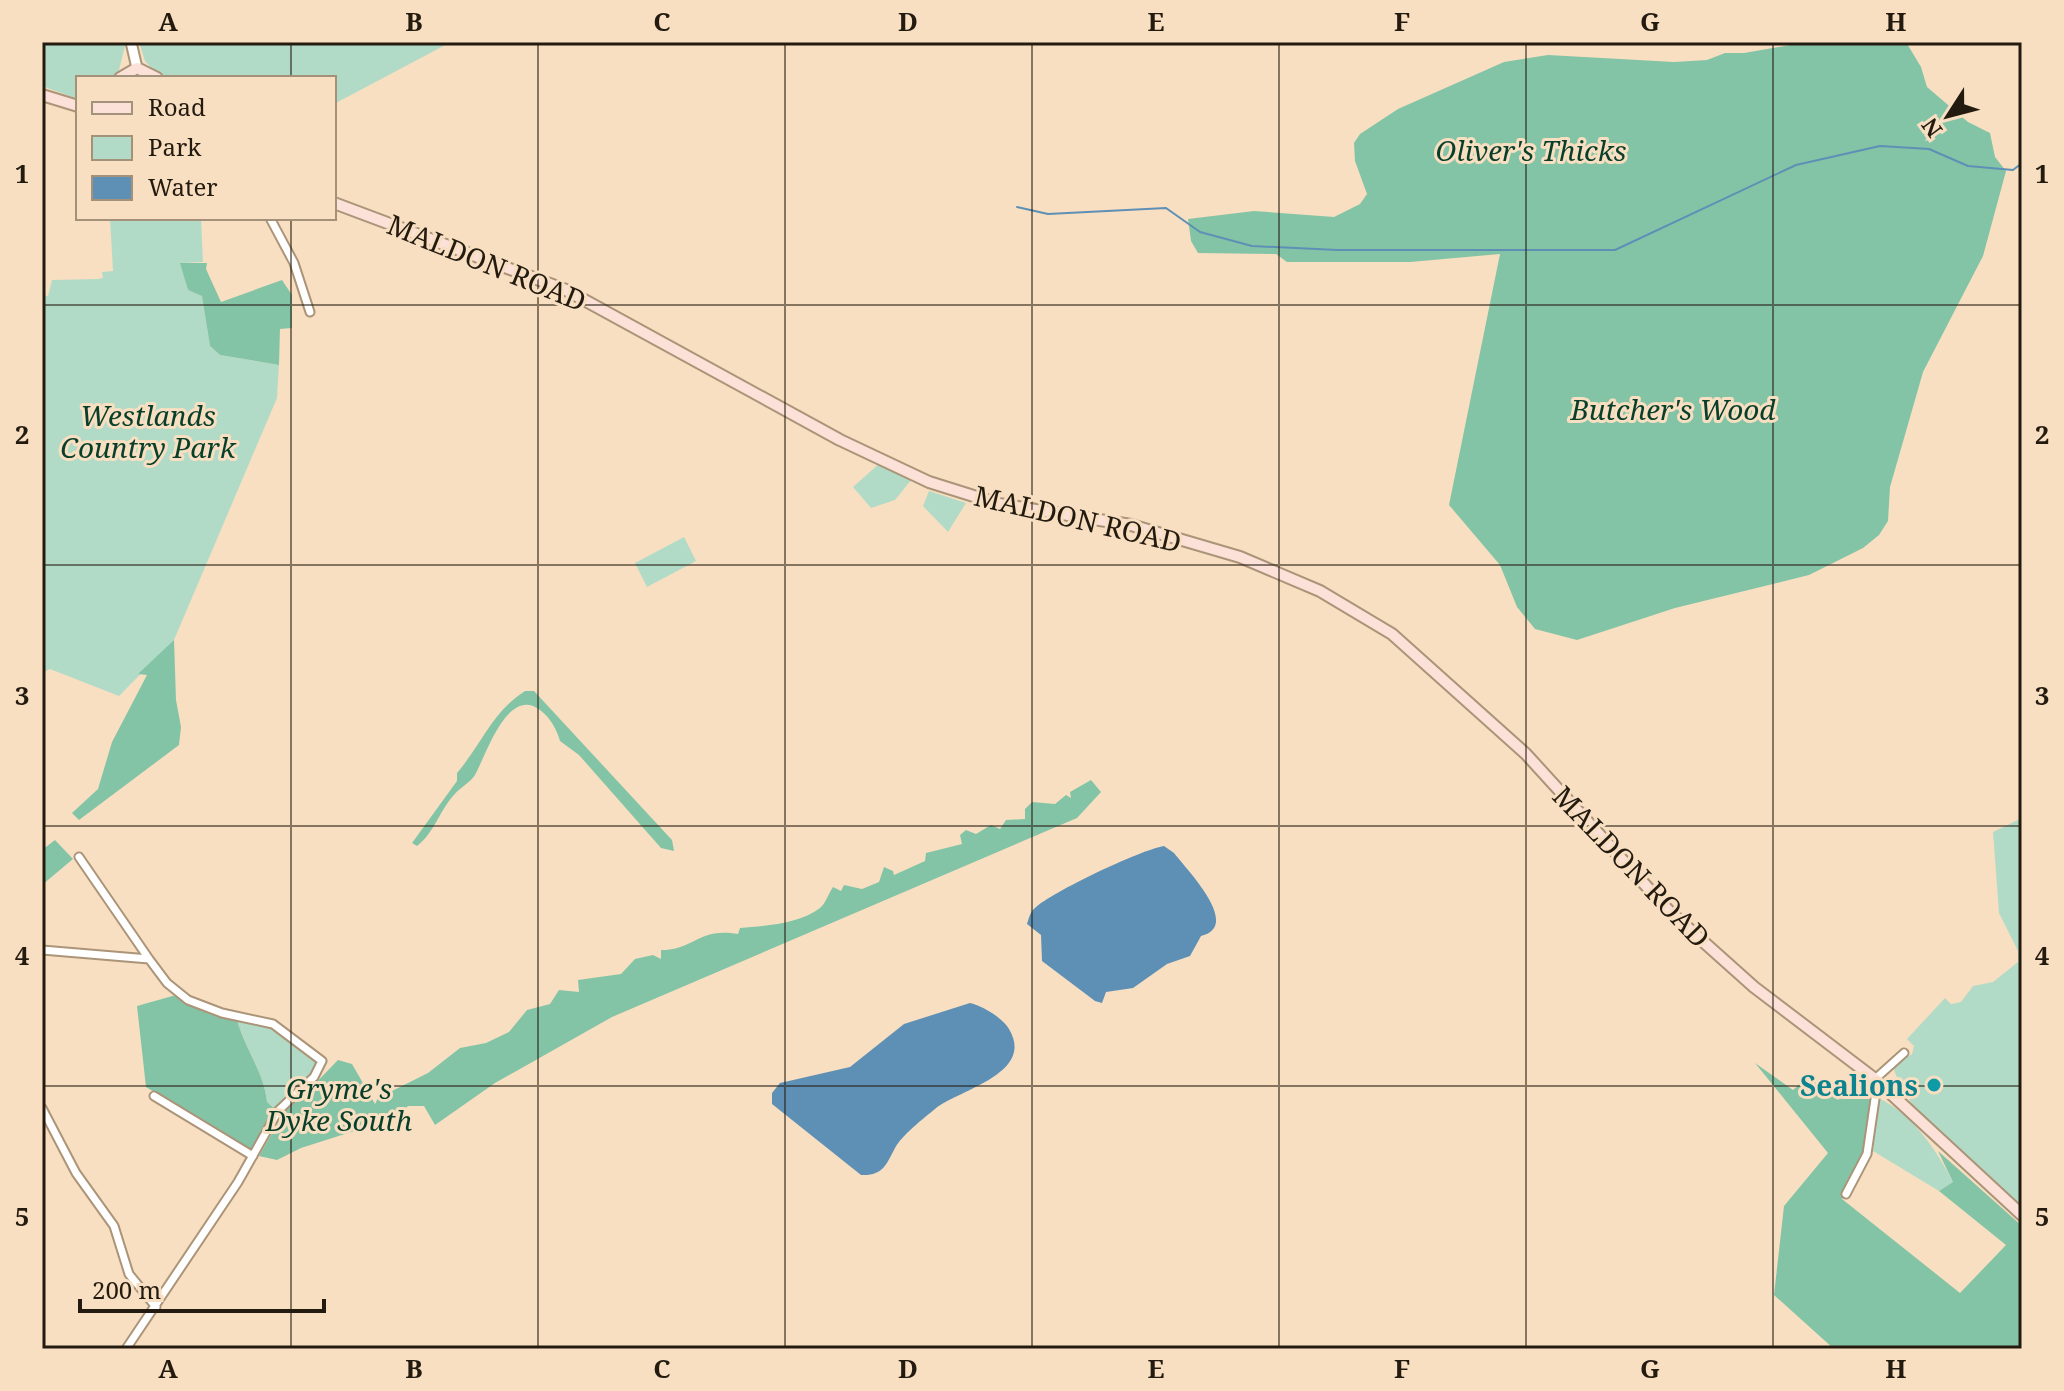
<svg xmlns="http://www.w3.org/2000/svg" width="2064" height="1391" font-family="'Noto Serif',serif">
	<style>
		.green { fill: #b2dbc7 }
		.forest { fill: #84c4a6 }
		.water { fill: #5e90b6 }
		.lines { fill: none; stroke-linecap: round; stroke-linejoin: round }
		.stream { stroke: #5e90b6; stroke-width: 2 }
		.minor-casing { stroke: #ab9478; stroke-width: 11 }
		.tertiary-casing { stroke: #ab9478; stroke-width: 13 }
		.secondary-casing { stroke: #ab9478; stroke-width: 14 }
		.minor { stroke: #fff; stroke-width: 7 }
		.tertiary { stroke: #fff; stroke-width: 9 }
		.secondary { stroke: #fce1d8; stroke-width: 10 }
		.grid { fill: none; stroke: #241b10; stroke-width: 2; stroke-opacity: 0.55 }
		.culture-dot { fill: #0f9aa8; stroke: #f8dfc1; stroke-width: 3 }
		.labels { text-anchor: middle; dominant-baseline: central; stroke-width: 6; stroke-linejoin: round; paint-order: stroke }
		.park-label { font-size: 28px; font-style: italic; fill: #073f2b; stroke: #f8dfc1 }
		.street-label { font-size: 28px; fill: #241b10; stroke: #f8dfc1 }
		.culture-label { font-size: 28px; font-weight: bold; fill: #0d838f; stroke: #f8dfc1; text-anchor: end }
		.neatline { fill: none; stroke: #241b10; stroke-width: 3 }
		.grid-label { font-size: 26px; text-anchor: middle; font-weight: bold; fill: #241b10 }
	</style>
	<rect width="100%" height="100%" fill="#f8dfc1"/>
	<path class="green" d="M45 42H126L117 78H78V99L42 86Z
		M139 42H451L334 104V78H160L145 61Z
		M110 218H201L203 262 181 263 188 290 202 295 210 346 220 355 279 365 277 398 174 640 119 696 50 669 42 673V295L48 296 52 280 98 279 103 278 102 272 113 271Z
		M880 463 912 479 895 500 871 508 853 487Z
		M929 491 966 503 948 532 923 506Z
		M684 537 696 561 647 587 635 563Z
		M2022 818V1206C1985 1178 1905 1114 1894 1069L1897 1063 1912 1054 1914 1046 1907 1039 1945 998 1951 1004 1961 1002 1973 986 1993 982 2018 962V951L1999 913 1993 832Z
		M236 1017 262 1021 319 1057 321 1068 278 1111 267 1102C264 1072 245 1049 236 1017Z
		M1878 1098C1912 1113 1937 1151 1953 1182L1939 1191 1873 1151Z"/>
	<path class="forest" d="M1808 42H1906L1921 67 1927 87 1968 122 1990 133 1995 157 2006 171 1983 256 1923 372 1890 487 1888 521 1879 535 1863 548 1809 575 1675 608 1577 640 1535 629 1517 607 1500 565 1449 505 1500 254 1410 262H1287L1276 254 1198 253 1191 241 1188 219 1254 211 1334 217 1360 204 1367 194 1355 161 1354 143 1360 134 1398 109 1504 62 1548 55 1674 62 1707 60 1725 53H1744Z
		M180 263H207L206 269 221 302 282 280 292 295V328L280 329 279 365 220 355 210 346 202 296 188 290Z
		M174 640 176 700 181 727 179 745 79 820 72 813 98 789 112 742 147 675 138 674Z
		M525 691H534L672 840 674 851 661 848 579 755 560 741C557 730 550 717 540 710 508 685 486 755 475 775 470 783 459 788 453 796 439 812 434 833 417 846L412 843 457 781V773C482 744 492 712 525 691Z
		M1091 780 1101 792 1077 818 612 1017 495 1083 435 1125 424 1106H408L395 1118 301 1148 277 1160 259 1156 287 1107 307 1092 338 1060 352 1064 375 1104 378 1098 428 1073 460 1048 486 1043 509 1032 527 1010 550 1004 559 990 579 992 578 980 621 974 635 959 653 955 661 959V950C695 950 698 927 738 934L740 928C764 926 799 924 820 908 825 904 829 893 833 887L841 891 844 885 862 889 879 882 884 867 893 871 894 875 925 861 926 853 962 844 960 835 966 830 976 834 991 825 1000 829 1006 820 1025 819V809L1032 802 1055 804 1066 795 1071 798 1070 792Z
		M55 840 73 859 42 885V850Z
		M176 995 215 1014 237 1020C245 1049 264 1072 267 1102L276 1110 252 1153 146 1087 137 1006Z
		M1755 1063 1793 1090 1809 1076 1838 1100 1858 1073 1874 1087 1863 1153 1842 1199 1960 1293 2006 1245 1939 1191 1953 1182 1938 1151 2022 1226V1349H1834L1774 1295 1784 1206 1828 1153Z"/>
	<path class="water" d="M1164 846 1174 853C1188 871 1242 926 1201 936L1190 956 1167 964 1133 988 1106 992 1102 1003 1095 1001 1042 961 1041 935 1027 924C1029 918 1030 912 1035 908 1052 892 1140 850 1164 846Z
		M970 1003C981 1005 1003 1018 1009 1029 1036 1074 957 1090 935 1109 924 1118 902 1135 895 1148 886 1165 883 1176 861 1175L772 1104V1093L780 1083 850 1067 904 1024Z"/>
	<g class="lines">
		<path class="stream" d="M1017 207 1048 214 1166 208 1200 232 1252 246 1337 250H1615L1796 165 1880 146 1929 149 1968 166 2013 170 2022 163"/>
		<g class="minor-casing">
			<path id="minor" d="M270 218 294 263 310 312
				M79 857 149 959
				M42 950 149 959 167 983 188 1000 222 1013 273 1024 322 1061 314 1077 278 1111 238 1182 126 1349
				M1875 1079 1904 1053
				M154 1096 253 1156
				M42 1108 76 1173 114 1226 129 1274 156 1307
				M1846 1194 1867 1154 1876 1092 1881 1085"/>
		</g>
		<g class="tertiary-casing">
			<path id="tertiary" d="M131 42 137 68"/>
		</g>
		<g class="secondary-casing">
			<path id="secondary" d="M120 78 137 68 157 78
				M42 95 78 106
				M334 203 566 290 840 440 929 482 999 504 1131 525 1240 557 1320 591 1392 634 1526 754 1669 911 1754 987 1875 1079 2022 1215"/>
		</g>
		<use href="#minor" class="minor"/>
		<use href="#tertiary" class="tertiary"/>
		<use href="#secondary" class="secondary"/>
	</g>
	<path class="grid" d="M291 42V78M538 42V1349M785 42V1349M1032 42V1349M1279 42V1349M1526 42V1349M1773 42V1349M291 218V1349M42 305H2022M42 565H2022M42 826H2022M42 1086H2022"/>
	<circle class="culture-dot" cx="1934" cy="1085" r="8"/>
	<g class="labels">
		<g class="park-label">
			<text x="1531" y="150">Oliver's Thicks</text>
			<text x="1673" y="409">Butcher's Wood</text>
			<text x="148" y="415">Westlands<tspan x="148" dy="32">Country Park</tspan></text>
			<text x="339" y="1088">Gryme's<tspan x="339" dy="32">Dyke South</tspan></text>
		</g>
		<g class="street-label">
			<text transform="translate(487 262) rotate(22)">MALDON ROAD</text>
			<text transform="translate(1078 518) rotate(13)">MALDON ROAD</text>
			<text transform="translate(1632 866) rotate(46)">MALDON ROAD</text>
		</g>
		<g class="culture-label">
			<text x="1918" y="1085">Sealions</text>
		</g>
	</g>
	<rect width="2064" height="1391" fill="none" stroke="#f8dfc1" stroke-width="88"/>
	<rect x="76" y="76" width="260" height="144" fill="#f8dfc1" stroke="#a3917a" stroke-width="2"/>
	<rect x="92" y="102" width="40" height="12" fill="#fce1d8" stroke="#a3917a" stroke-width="2"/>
	<text x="148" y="116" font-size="24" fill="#241b10">Road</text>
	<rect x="92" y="136" width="40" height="24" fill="#b2dbc7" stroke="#a3917a" stroke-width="2"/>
	<text x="148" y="156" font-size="24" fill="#241b10">Park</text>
	<rect x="92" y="176" width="40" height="24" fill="#5e90b6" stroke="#a3917a" stroke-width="2"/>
	<text x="148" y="196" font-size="24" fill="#241b10">Water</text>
	<g transform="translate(1948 116) rotate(234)" stroke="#f8dfc1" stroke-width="6" paint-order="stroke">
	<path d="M0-6L14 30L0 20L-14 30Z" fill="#241b10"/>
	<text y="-12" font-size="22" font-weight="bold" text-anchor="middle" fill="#241b10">N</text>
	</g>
	<path d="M80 1299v12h244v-12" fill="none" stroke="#241b10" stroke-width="4"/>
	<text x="92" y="1299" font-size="24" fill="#241b10" stroke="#f8dfc1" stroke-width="6" paint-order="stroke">200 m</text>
	<rect x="44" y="44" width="1976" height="1303" class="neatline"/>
	<g class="grid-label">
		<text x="168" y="31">A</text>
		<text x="414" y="31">B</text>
		<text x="662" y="31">C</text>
		<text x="908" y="31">D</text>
		<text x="1156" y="31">E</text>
		<text x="1402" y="31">F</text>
		<text x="1650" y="31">G</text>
		<text x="1896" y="31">H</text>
		<text x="22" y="183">1</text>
		<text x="2042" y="183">1</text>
		<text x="22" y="444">2</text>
		<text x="2042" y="444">2</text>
		<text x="22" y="705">3</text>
		<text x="2042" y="705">3</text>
		<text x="22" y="965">4</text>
		<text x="2042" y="965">4</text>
		<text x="22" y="1226">5</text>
		<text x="2042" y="1226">5</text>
		<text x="168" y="1378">A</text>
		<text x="414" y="1378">B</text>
		<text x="662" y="1378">C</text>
		<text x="908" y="1378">D</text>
		<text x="1156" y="1378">E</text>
		<text x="1402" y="1378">F</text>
		<text x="1650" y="1378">G</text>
		<text x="1896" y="1378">H</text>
	</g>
</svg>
